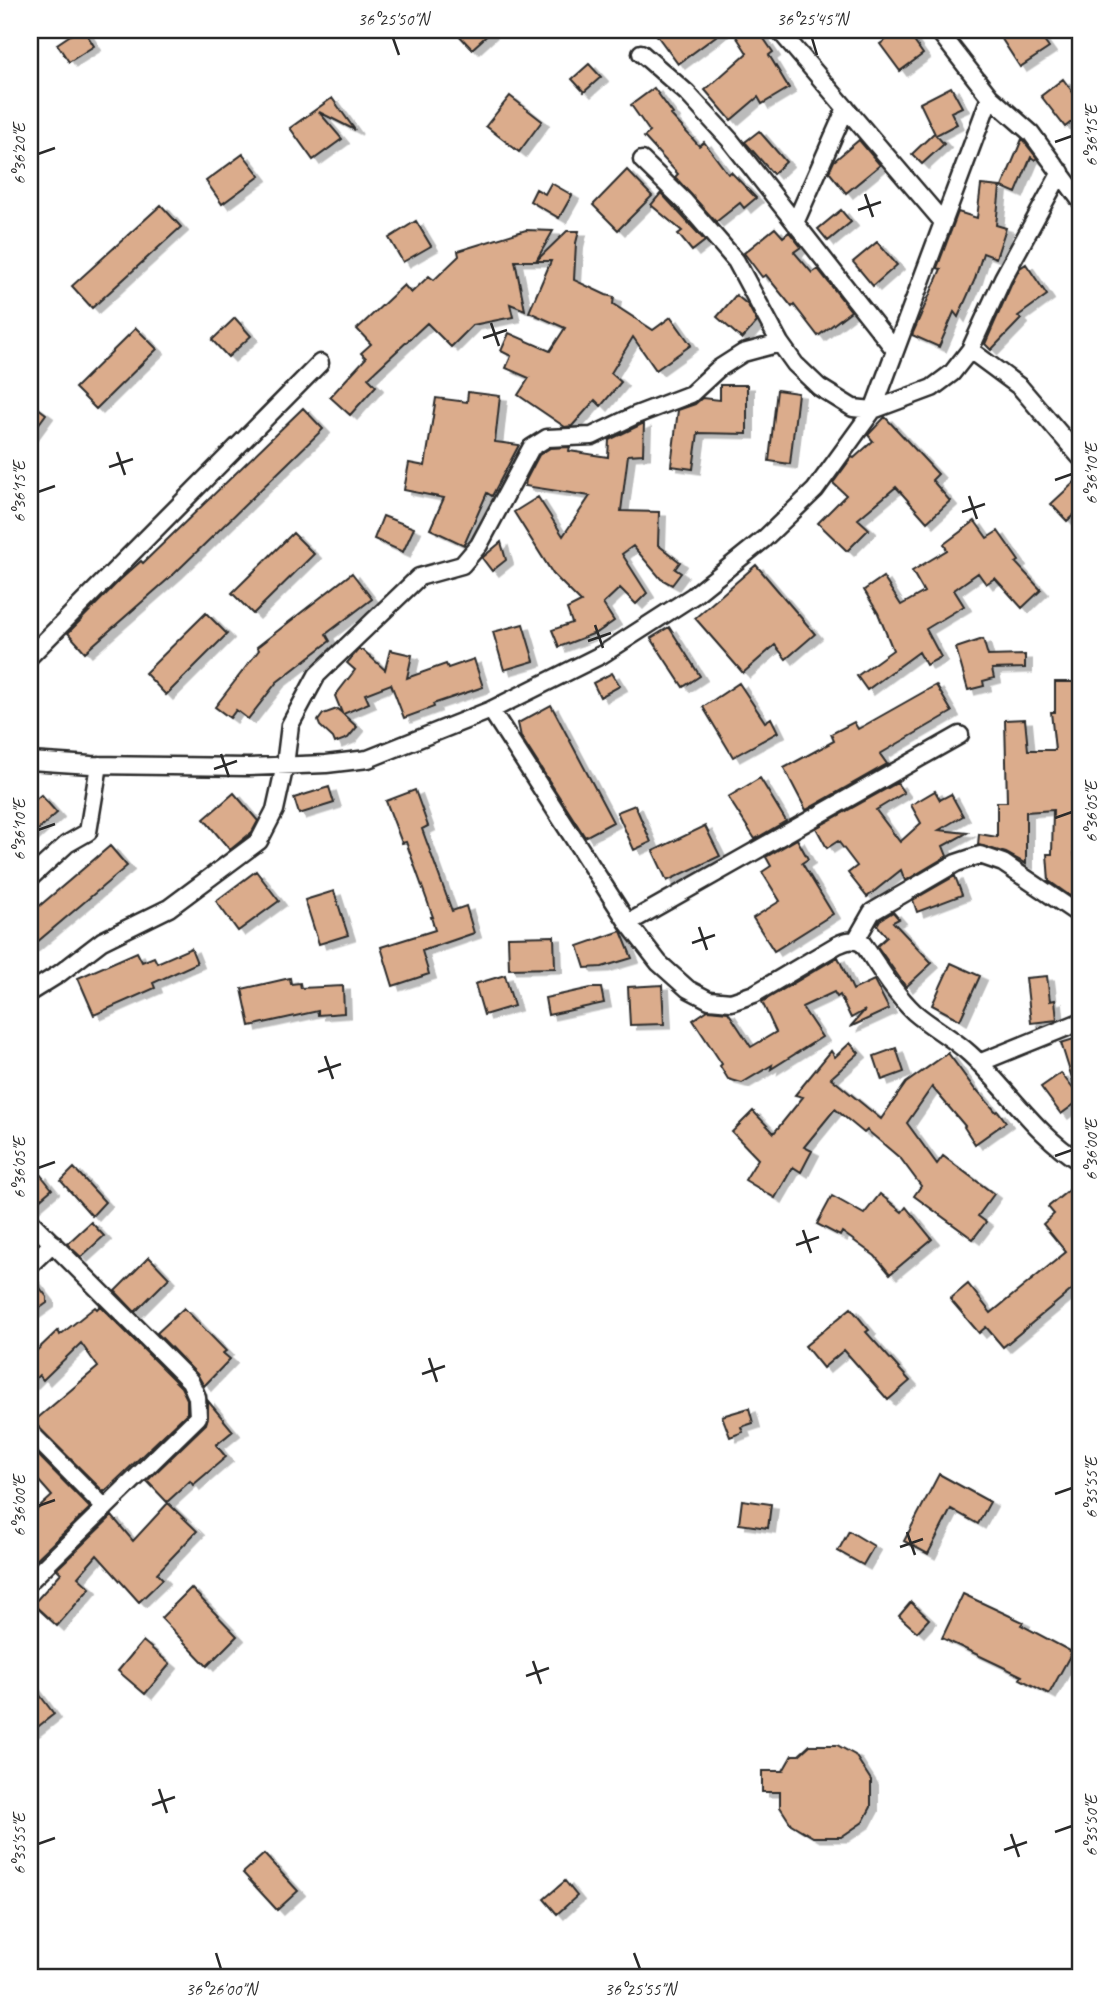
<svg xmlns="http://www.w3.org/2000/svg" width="1110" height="2008" font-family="Caveat,sans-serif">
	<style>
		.building { fill: #dbac8c; stroke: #2b2b2b; stroke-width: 2; filter: url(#shadow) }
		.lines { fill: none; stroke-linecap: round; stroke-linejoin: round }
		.street-casing { stroke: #2b2b2b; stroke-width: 21 }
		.street { stroke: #fff; stroke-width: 16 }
		.ticks { fill: none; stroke: #2b2b2b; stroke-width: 2.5 }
		.neatline { fill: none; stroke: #2b2b2b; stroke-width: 2.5 }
		.ticks-label { font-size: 18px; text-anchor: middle; fill: #2b2b2b }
	</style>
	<defs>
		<filter id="shadow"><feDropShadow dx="7" dy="4.5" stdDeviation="0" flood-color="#0004"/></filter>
	</defs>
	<rect width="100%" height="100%" fill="#fff"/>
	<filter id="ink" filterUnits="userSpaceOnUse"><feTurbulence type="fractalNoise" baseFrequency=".0143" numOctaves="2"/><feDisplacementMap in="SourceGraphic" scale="14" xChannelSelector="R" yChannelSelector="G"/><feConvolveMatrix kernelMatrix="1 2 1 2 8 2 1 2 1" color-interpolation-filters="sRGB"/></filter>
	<g filter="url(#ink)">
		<path class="building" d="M78 30H84L94 46 69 62 57 44Z
			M454 30H493L472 49Z
			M653 30H724L678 64Z
			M732 30H758L773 52 769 55 789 88 762 104 758 97 731 120 705 90 747 53Z
			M900 30H906L923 54 900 71 880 44Z
			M996 30H1036L1049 48 1020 67Z
			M589 64 601 77 584 92 572 79Z
			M1063 79 1080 102V115L1065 127 1041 96Z
			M951 87 962 107 951 112 957 124 936 135 944 144 922 164 912 154 934 133 935 134 920 103Z
			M654 88 673 114 671 115 699 146 704 142 728 174 731 172 756 198 744 208 740 203 716 222 675 177 678 174 644 137 650 132 631 105Z
			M510 96 542 121 519 152 486 126Z
			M332 98 355 130 319 112 342 139 313 160 290 128Z
			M759 131 786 162 773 174 745 142Z
			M1022 139 1037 158 1035 160 1031 157 1016 193 1002 187Z
			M859 140 880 165 846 193 829 172 834 161Z
			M243 154 260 176 222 204 206 181Z
			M627 170 652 196 618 230 593 205Z
			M551 183 572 195 559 218 530 201 536 189 545 194Z
			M981 185 1000 187 996 225 1006 228 996 258 983 253 975 279 958 317 954 312 939 347 912 335 941 269 937 268 958 212 977 218Z
			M661 193 705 241 692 251 678 234 682 231 651 205Z
			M161 205 181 227 92 308 72 286Z
			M841 210 851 222 828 241 818 229Z
			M416 221 431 246 403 262 389 238Z
			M775 228 783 237 789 232 801 247 794 252 812 273 818 269 851 311 818 336 794 305 792 307 766 275 762 277 744 253Z
			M526 230 553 231 536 261 567 231H579L576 243 574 280 606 295 614 297 613 304 653 330 671 317 691 345 656 370 633 337 611 373 621 382 601 406 595 400 572 426 565 427 518 395 529 378 506 368 511 356 501 351 509 333 550 351 565 328 529 312 551 261H515L525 310 510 304 513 317 473 325 451 347 427 323 368 378 376 386 350 415 330 397 366 358 361 353 371 344 357 329 404 285 411 293 429 276 434 280 459 256 458 251Z
			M877 242 897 265 873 286 853 262Z
			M1026 264 1047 295 1018 316 1021 319 991 350 985 344 1012 283 1020 268Z
			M736 295 748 305 757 322 742 339 717 317Z
			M235 318 251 336 228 357 212 340Z
			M136 328 157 349 96 409 75 388Z
			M720 385H747V434L698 433 693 469 671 466 678 410 695 404 702 398 720 400Z
			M777 390 798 393 790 464 769 461Z
			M468 392 500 396 495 442 519 445 492 496 487 493 464 545 430 529 444 498 404 490 409 463 425 466 436 398 467 402Z
			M30 402 46 414 30 436Z
			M303 408 323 429 175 573 85 652 68 633 120 580 141 561 143 563Z
			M885 417 938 474 932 480 950 501 927 522 896 487 858 519 869 529 847 551 818 523 846 495 833 483 852 457 854 458 873 441 868 435Z
			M644 423 643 454 628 455 621 511 659 512 658 545 680 562 675 569 681 573 672 585 661 579 633 546 622 554 647 593 636 604 620 588 603 604 614 621 598 632 559 647 552 630 572 623 567 609 581 602 553 574 514 512 538 497 563 536 590 496 525 486 526 480 539 455 550 448 570 447 569 451 608 457 609 440Z
			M1080 477V509L1067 521 1051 504Z
			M383 516 414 528 403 552 374 539Z
			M975 521 987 538 998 531 1019 561 1016 563 1041 590 1022 608 995 578 986 584 978 573 954 590 964 606 926 629 941 657 926 665 919 652 867 690 857 676 893 650 878 613 864 590 883 577 901 605 924 592 912 571 947 550 944 544Z
			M293 533 314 554 253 614 232 593Z
			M501 542 506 560 492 571 482 558Z
			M756 565 815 634 786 659 775 645 743 673 695 618Z
			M352 573 372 599 326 634 330 641 277 682 248 719 236 710 230 718 215 707 259 650 257 647Z
			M206 613 227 634 166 695 145 673Z
			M523 624 534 661 504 670 493 632Z
			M669 627 700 676 683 687 651 638Z
			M983 639 988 656 1025 655V668L992 669 994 678 983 681 984 686 968 690 956 648Z
			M358 650H363L385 670 390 650 412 655 407 678 446 664 448 668 474 659 483 687 433 704 434 707 404 718 391 684 365 694 369 703 343 714 357 727 348 738 335 743 333 738 320 726 318 721 323 714 337 709 342 713 335 696 355 670 347 663Z
			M612 673 620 686 600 697 593 683Z
			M1055 682H1080V837H1073L1078 898H1073L1049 881 1047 854H1052L1053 810 1026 812V864L1006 853 978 845 979 834 997 837V802H1007L1005 720 1025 719 1028 750H1055L1051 712H1055Z
			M739 683 765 722 771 718 778 732 733 757 703 707Z
			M936 685 952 712 880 754 887 764 806 810 784 768 834 741 831 734 854 722 858 729Z
			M551 705 613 822 585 837 521 737 518 723Z
			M760 778 786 821 755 839 728 797Z
			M897 783 904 793 876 810 900 842 921 823 911 805 935 791 940 800 951 794 963 816 939 830 967 833 943 846 947 856 905 881 901 870 867 897 848 873 857 866 838 841 827 848 816 828Z
			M329 787 334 803 299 814 294 798Z
			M415 790 428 826 422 829 452 911 466 906 474 933 422 951 429 974 393 986 381 947 435 930 431 917H433L406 842 402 843 386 801Z
			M234 793 258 821 252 832 230 850 204 819Z
			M41 795 57 813 30 837V804Z
			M635 805 651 842 634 850 617 812Z
			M705 826 720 856 667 881 653 851Z
			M797 839 808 859 802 863 833 914 774 951 753 918 780 901 762 872 771 866 766 857Z
			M110 846 127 866 30 948V914Z
			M256 871 279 901 238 931 216 901Z
			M955 876 962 895 917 912 913 900Z
			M334 891 348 935 319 944 305 900Z
			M893 912 899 919 893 922 932 963 906 987 877 946 887 937 877 925 880 920Z
			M621 931 632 958 602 967 585 968 578 946Z
			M554 936 555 968 509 969 508 937Z
			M191 948 197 963 153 983 155 988 94 1015 78 978 137 952 142 962 154 957 157 963Z
			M838 957 853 990 874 980 889 1009 850 1027 865 1010 851 1018 840 995 837 997 834 992 802 1007 822 1037 771 1069 772 1065 742 1083 728 1079 720 1066 722 1064 693 1020 708 1010 728 1012 751 1047 776 1032 762 1002Z
			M951 963 980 976 960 1020 932 1005Z
			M505 975 514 1006 484 1015 475 984Z
			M1047 976 1050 1001 1055 1000 1057 1020 1031 1023 1026 978Z
			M290 978 291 984 300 983 301 988 343 986 344 1013 318 1015V1011L250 1026 242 989Z
			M662 985 664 1024 630 1025 628 987Z
			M591 988H601L604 1003 548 1015 545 998Z
			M1080 1037V1094H1077L1080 1100 1061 1114 1041 1087 1061 1073 1077 1094 1061 1043Z
			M850 1043 859 1053 831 1078 881 1119 906 1083 948 1053 976 1091 977 1090 996 1112 998 1111 1006 1122 975 1144 964 1127 965 1126 932 1087 907 1123 937 1164 943 1156 994 1194 978 1216 986 1222 973 1239 914 1196 921 1186 901 1159 867 1130 864 1133 835 1109 804 1147 812 1151 801 1172 793 1167 775 1198 745 1180 758 1159 732 1132 753 1111 774 1133 803 1097 795 1095 831 1051 835 1057Z
			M896 1048 904 1072 882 1080 874 1056Z
			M74 1168 105 1202 92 1216 61 1181Z
			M40 1174 52 1189 30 1208V1182Z
			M1070 1189 1080 1201V1283L1003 1347 986 1327 979 1333 950 1299 968 1284 991 1313 1066 1252 1043 1224 1054 1214 1048 1207Z
			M880 1194 902 1212 906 1207 932 1239 890 1274 875 1256 842 1232 840 1236 817 1224 832 1196 864 1214Z
			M91 1222 104 1236 81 1257 67 1244Z
			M149 1257 169 1278 135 1312 115 1291Z
			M30 1275 47 1297V1303L30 1315Z
			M100 1306 181 1387 187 1399V1413L104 1492 33 1422 98 1367 81 1343 43 1380 39 1375 30 1384V1357L58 1330 60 1335 95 1307 97 1309Z
			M184 1308 226 1351 223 1353 230 1359 204 1386 197 1374 157 1333Z
			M851 1308 869 1330 866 1332 910 1381 888 1400 844 1350 823 1368 805 1346Z
			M208 1401 233 1431 216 1445 226 1457 193 1485 190 1481 167 1502 147 1481 206 1424 208 1417Z
			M749 1408 753 1423 741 1427 743 1432 730 1437 722 1416Z
			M30 1447 90 1508 30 1565V1516L52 1496 30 1471Z
			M939 1474 990 1502 978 1524 951 1509 928 1554 904 1541Z
			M742 1500 771 1504 768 1528 739 1524Z
			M168 1503 197 1531 157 1573 163 1579 139 1602 97 1555 78 1577 90 1588 57 1626 33 1604 61 1573 57 1569 112 1516 133 1541Z
			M849 1531 874 1546 863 1565 838 1551Z
			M191 1588 237 1636 207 1666 161 1618Z
			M963 1594 1023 1622 1021 1625 1072 1652 1049 1694 1020 1679 1022 1676 942 1638Z
			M911 1602 929 1619 917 1632 899 1616Z
			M143 1641 170 1664 145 1694 118 1671Z
			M30 1682 54 1714 30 1733Z
			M810 1745H837L855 1755 871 1780V1807L863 1822 841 1837H813L791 1824 780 1807V1792H762V1771H783L792 1755H799Z
			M264 1854 298 1891 277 1910 243 1873Z
			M565 1881 577 1896 557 1914 544 1899Z"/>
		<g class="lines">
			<g class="street-casing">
				<path id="street" d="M779 30 943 222
					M938 30 990 97 1031 133 1080 200
					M641 53 687 93 730 140 895 350
					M642 160 684 201 736 261 780 343 795 364 819 387 853 408 873 410 932 388 952 373 970 350 1003 278 1061 172
					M795 223 846 108
					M970 350 1020 387 1080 457
					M30 656 320 363
					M491 710 628 923 659 963 688 989 709 1000 731 1002 754 994 837 945C846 941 853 938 863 944 879 967 894 993 914 1012 931 1027 953 1038 970 1054 1008 1089 1036 1135 1080 1162
					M30 761 91 765 248 767 326 764 368 759 491 710 603 654 693 596 764 539 815 490 873 410 990 97
					M30 878 67 844 88 832 99 765
					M628 923 960 735
					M856 940 872 912 956 863 980 855 1003 863 1080 915
					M30 992 59 974 102 941 169 908 259 841 275 810 285 765 290 725 317 675 419 577 462 565 479 545 531 448 547 438 592 436 636 415 691 394 718 369 743 353 780 343
					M979 1063 1080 1022
					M30 1221 190 1381 197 1397 198 1417 30 1581
					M30 1265 53 1243
					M30 1432 105 1508"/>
			</g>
			<use href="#street" class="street"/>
		</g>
	</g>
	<path class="ticks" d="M393 38 399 55M812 38 817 55M1055 142 1072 136M38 154 55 148M865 194 873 217M858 210 881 202M491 323 499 346M483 338 507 330M117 452 125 475M109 467 133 459M1055 480 1072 474M38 492 55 486M969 496 977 519M962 512 985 504M595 625 603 648M588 641 611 633M221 754 229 777M214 769 237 761M1055 818 1072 812M38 830 55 824M699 927 707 950M692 943 715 935M325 1056 333 1079M318 1072 341 1064M1055 1156 1072 1150M38 1168 55 1162M803 1230 811 1253M796 1245 819 1237M429 1358 437 1382M422 1374 445 1366M1055 1494 1072 1488M38 1506 55 1500M907 1532 915 1555M900 1547 923 1539M533 1661 541 1684M526 1676 549 1668M159 1789 167 1813M152 1805 175 1797M1055 1832 1072 1826M1011 1834 1019 1857M38 1844 55 1838M1004 1850 1027 1842M216 1953 221 1969M634 1953 640 1969"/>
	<rect width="1110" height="2008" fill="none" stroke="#fff" stroke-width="77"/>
	<rect x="38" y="38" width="1034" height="1931" class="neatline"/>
	<g class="ticks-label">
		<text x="393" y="25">36°25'50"N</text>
		<text x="812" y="25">36°25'45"N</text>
		<text transform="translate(1091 136) rotate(-90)" y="6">6°36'15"E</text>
		<text transform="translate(19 154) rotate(-90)" y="6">6°36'20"E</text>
		<text transform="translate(1091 474) rotate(-90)" y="6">6°36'10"E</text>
		<text transform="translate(19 492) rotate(-90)" y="6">6°36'15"E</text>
		<text transform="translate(1091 812) rotate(-90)" y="6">6°36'05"E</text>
		<text transform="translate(19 830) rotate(-90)" y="6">6°36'10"E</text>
		<text transform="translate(1091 1150) rotate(-90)" y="6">6°36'00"E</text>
		<text transform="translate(19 1168) rotate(-90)" y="6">6°36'05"E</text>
		<text transform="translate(1091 1488) rotate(-90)" y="6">6°35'55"E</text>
		<text transform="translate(19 1506) rotate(-90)" y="6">6°36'00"E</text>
		<text transform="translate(1091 1826) rotate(-90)" y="6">6°35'50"E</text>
		<text transform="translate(19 1844) rotate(-90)" y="6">6°35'55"E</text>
		<text x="221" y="1995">36°26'00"N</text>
		<text x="640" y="1995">36°25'55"N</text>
	</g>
</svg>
